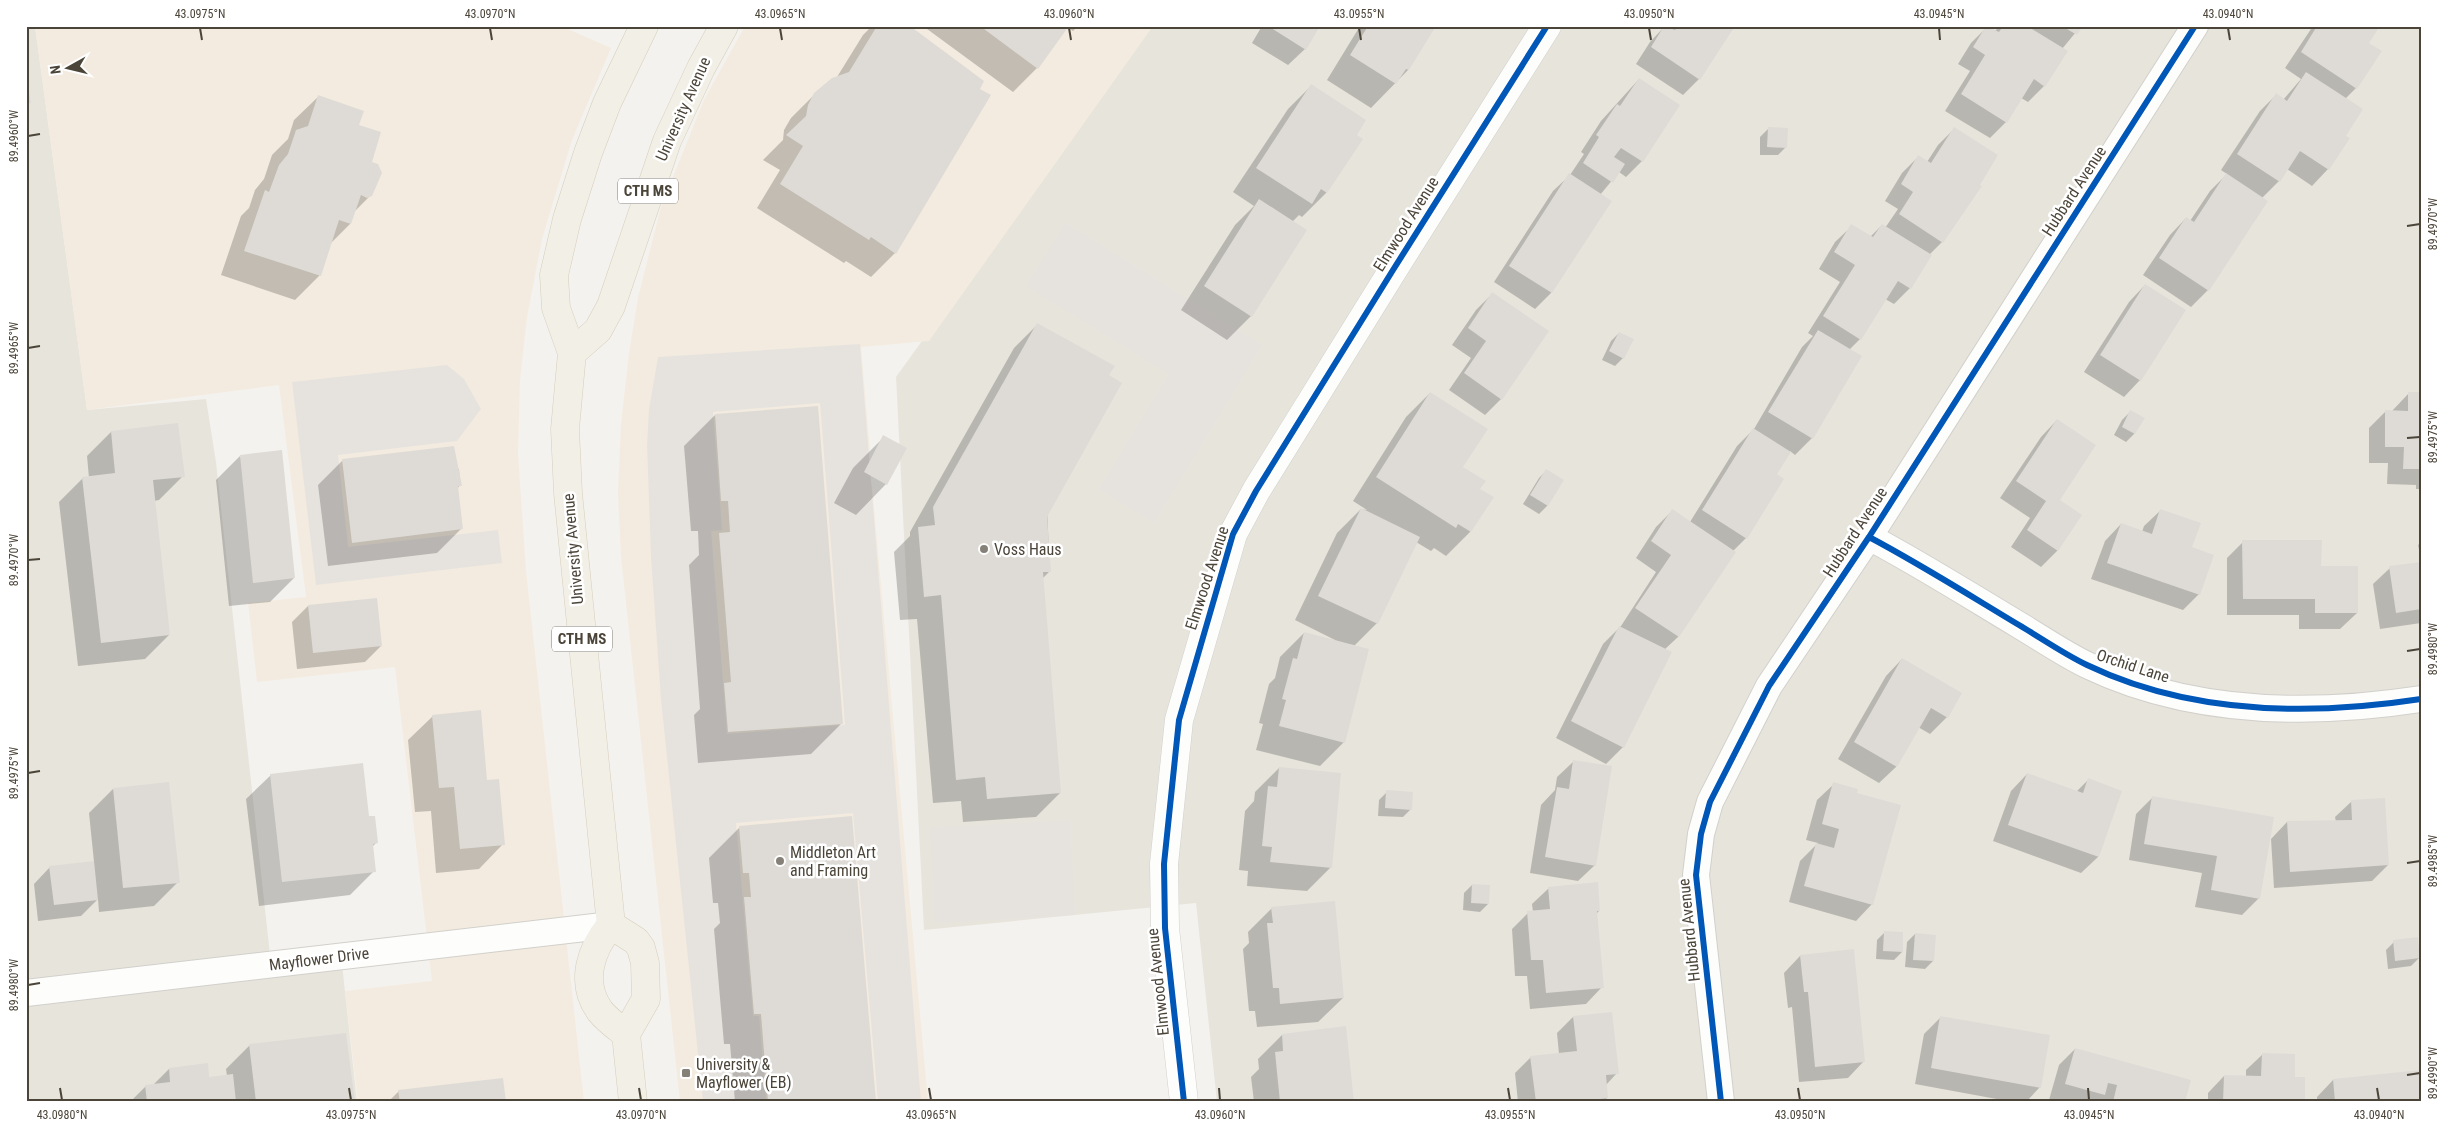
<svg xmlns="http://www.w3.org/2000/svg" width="2447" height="1128" font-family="'Roboto Condensed',sans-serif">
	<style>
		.residential { fill: #e7e4dc }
		.commercial { fill: #f3ebdf }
		.parking { fill: #e6e3df; fill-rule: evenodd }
		.shadow { fill: #0003 }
		.building { fill: #dedbd6 }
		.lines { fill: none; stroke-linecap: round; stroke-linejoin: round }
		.minor-casing { stroke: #d2d0cb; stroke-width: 28 }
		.tertiary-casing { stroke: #d2d0cb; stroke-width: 29 }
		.primary-casing { stroke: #d6cebb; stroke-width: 29 }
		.minor { stroke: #fdfdfc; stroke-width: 26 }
		.tertiary { stroke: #fdfdfc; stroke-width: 28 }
		.primary { stroke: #f2efe6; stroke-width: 28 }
		.cycleway-casing { stroke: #fff; stroke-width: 9 }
		.cycleway { stroke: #0057b8; stroke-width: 6 }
		.ticks { fill: none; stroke: #4b4439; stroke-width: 2 }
		.poi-dot { fill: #868178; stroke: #fff; stroke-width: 2 }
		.labels { text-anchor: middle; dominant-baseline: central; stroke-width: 5; stroke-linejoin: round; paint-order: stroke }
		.shield { fill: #fff; stroke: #817c74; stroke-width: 1 }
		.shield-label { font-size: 15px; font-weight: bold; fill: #4b4439 }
		.street-label { font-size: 16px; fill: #4b4439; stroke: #fff }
		.poi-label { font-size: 16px; fill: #4b4439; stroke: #fff; text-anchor: start }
		.neatline { fill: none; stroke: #4b4439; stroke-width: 2 }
		.ticks-label { font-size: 12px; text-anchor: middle; fill: #4b4439 }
	</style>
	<rect width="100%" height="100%" fill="#f4f2ee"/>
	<path class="residential" d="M26 26H35L87 410 206 399 216 462 271 964 341 955 357 1102H26Z
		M1149 26H2421V1102H1217L1196 903 924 930 896 377Z"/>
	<path class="commercial" d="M35 26H516L534 29 561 26 611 48 572 140 542 239 527 317 520 380 518 454 526 571 584 1102H358L345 991 432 981 395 667 257 682 248 603 306 597 279 385 87 410Z
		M745 26H1153L929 341 861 347 870 452 856 476 872 486 928 1102H680L621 557 618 493 621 424 629 353 638 298 661 207 704 100Z"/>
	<path class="parking" d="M1065 223 1262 345 1154 523 1099 489 1169 374 1026 286Z
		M860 344 921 1102H878L853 813 736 823 753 1016H759L766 1102H703L661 700 651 557 647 445 649 409 658 357ZM820 403 845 725 727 734 711 531 722 530 713 412Z
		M447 365 464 379 481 409 457 441 338 455 348 547 498 530 502 563 316 585 292 382Z
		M1070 820 1075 915 935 923 930 828Z"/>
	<path class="shadow" d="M872 26H907L895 253 871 277 846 261 844 263 757 208 780 170 763 160 783 140 784 130 791 118 815 94 837 77 863 35Z
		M923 26H1078L1073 31 1067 27 1037 68 1013 92Z
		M1262 26H1318L1305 49 1288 65 1252 43Z
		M1360 26H1435L1408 70 1371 108 1327 80Z
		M1665 26 1671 29 1673 26H1734L1699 79 1683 95 1636 64 1650 42Z
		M2000 26H2081L2062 49 2044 86 2028 102 2021 98 2006 122 1990 138 1945 111 1970 71 1958 64 1971 43 1987 27 1995 31Z
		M2313 26H2379L2368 43 2356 88 2345 99 2344 136 2328 169 2312 186 2287 169 2279 181 2262 198 2266 201 2208 290 2191 307 2143 275 2170 235 2186 218 2190 221 2210 191 2227 174 2221 170 2260 111 2276 95 2283 100 2301 79 2285 68Z
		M1639 79 1642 161 1626 177 1619 172 1600 195 1610 201 1551 293 1535 309 1494 282 1553 191 1570 175 1584 154 1581 152 1601 121Z
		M1312 85 1355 135 1362 139 1326 193 1302 217 1299 215 1292 222 1251 316 1227 340 1181 310 1235 225 1254 206 1233 192 1288 109Z
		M319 96 357 125 370 163 371 195 354 212 350 224 330 244 319 276 295 300 221 275 241 216 249 208 255 190 264 179 272 155 288 139 294 120Z
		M1768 129 1786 147 1778 155H1760V137Z
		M1954 129 1942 242 1929 255 1910 288 1894 304 1885 299 1860 339 1849 350 1861 356 1812 438 1795 455 1790 451 1775 475 1746 538 1733 551 1735 552 1678 637 1664 650 1623 747 1606 764 1556 738 1603 644 1621 626 1656 572 1636 558 1656 527 1673 510 1690 522 1737 446 1754 429 1802 347 1813 336 1808 333 1840 282 1819 269 1835 242 1852 226 1870 237 1882 225 1885 228 1898 209 1885 201 1902 173 1918 157 1927 162 1938 145Z
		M2145 285 2140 380 2124 397 2084 372 2129 302Z
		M1493 293 1501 399 1485 415 1449 390 1471 358 1452 345 1476 310Z
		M1038 324 1050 571 1042 579 1060 793 1036 817 963 822 961 801 933 803 917 619 900 620 894 552 910 536V532L1014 348Z
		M1619 333 1632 340 1623 358 1615 366 1602 360 1611 341Z
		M1430 393 1462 468 1478 490 1492 498 1470 532 1446 556 1434 548 1431 551 1416 542 1377 623 1354 646 1344 742 1320 766 1256 750 1263 724 1259 723 1269 684 1275 678 1280 657 1304 633 1337 641 1295 620 1337 533 1361 509 1367 510 1353 501 1406 417Z
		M2409 393H2421V489H2416V485L2387 484 2388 463H2369V428L2386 411H2392Z
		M2130 412 2143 418 2134 434 2126 442 2114 435 2122 420Z
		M715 415 842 723 811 754 698 763 694 715 700 709 689 565 699 555 698 531H691L684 446Z
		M2057 420 2058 500 2081 515 2057 551 2041 567 2011 547 2030 518 2000 498 2041 437Z
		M177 425 183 476 159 500 154 501 169 635 145 659 78 666 59 502 83 478H89L87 456 111 432Z
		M884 437 886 484 856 515 834 503 853 468Z
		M240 456 294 578 270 602 229 606 216 480Z
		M342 461 459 469 460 485 457 489 461 529 437 553 328 566 318 485Z
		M1547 470 1562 481 1547 506 1539 514 1523 504 1539 478Z
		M2161 510 2191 548 2199 594 2183 610 2091 579 2105 541 2121 524 2142 532 2144 526Z
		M2243 542 2320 568 2357 613 2340 629H2299V615H2227V558Z
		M2421 542V560L2418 545Z
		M2421 563V623L2380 629 2373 584 2390 568Z
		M308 606 381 646 365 662 297 669 292 622Z
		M1902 659 1960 693 1947 717 1930 734 1918 727 1896 767 1879 783 1838 759 1886 676Z
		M433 716 486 781 503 844 479 869 436 873 431 811 415 812 408 740Z
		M1574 761 1595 865 1578 881 1530 873 1541 805 1555 790 1557 777Z
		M1279 768 1331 867 1307 891 1247 886 1248 871 1239 870 1245 811 1254 801 1255 792Z
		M2027 774 2076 792 2088 780 2121 792 2098 857 2081 873 1993 841 2011 791Z
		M271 775 376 843 372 847 374 871 350 895 259 906 246 799Z
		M1834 784 1872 904 1856 921 1789 902 1800 861 1818 843 1806 840 1817 800Z
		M113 789 178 882 154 906 99 912 98 899 81 916 38 921 34 884 50 867 94 862 89 813Z
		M1387 792 1411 809 1403 817 1378 816 1379 800Z
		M2152 798 2272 818 2259 898 2242 915 2195 907 2202 873 2129 860 2136 814Z
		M2352 801 2388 865 2372 881 2274 888 2271 839 2287 822H2336L2335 817Z
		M740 827 875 1102H735L730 1044H724L714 929 720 923 718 903H713L709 858Z
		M1472 885 1488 904 1480 912 1463 910 1464 893Z
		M1549 888 1599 911 1596 914 1602 987 1586 1004 1530 1009 1527 976H1515L1512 929 1528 913 1533 912 1532 904Z
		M1272 908 1343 998 1318 1022 1257 1027 1255 1011H1249L1243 949 1249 943 1248 932Z
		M1885 932 1902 952 1894 960 1876 959 1877 940Z
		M1915 934 1933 961 1925 969 1905 967 1907 942Z
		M2394 942 2419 958 2411 966 2388 969 2386 950Z
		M1853 951 1864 1061 1848 1078 1799 1082 1792 1007 1788 1008 1784 973 1800 956Z
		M1573 1017 1617 1073 1606 1085 1607 1098 1603 1102H1518L1515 1073 1531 1057 1559 1054 1557 1033Z
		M1941 1017 2040 1087 2026 1102H2013L1915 1084 1924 1034Z
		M1282 1035 1353 1102H1254L1251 1077 1259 1069 1258 1059Z
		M250 1045 353 1102H130L146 1086 153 1085 169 1069 208 1078 227 1076 226 1069Z
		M2075 1049 2184 1102 2049 1100 2059 1065Z
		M2263 1054 2293 1078 2303 1102H2208V1093L2224 1076 2246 1077V1070Z
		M2333 1080 2421 1102H2317V1097Z
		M399 1091 505 1102H388Z"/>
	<path class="building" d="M877 26H910L984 81 980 89 991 95 896 254 871 237 869 240 780 184 803 146 786 135 806 116 808 105 814 93 832 78 849 72Z
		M980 26H1069L1038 69Z
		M1268 26H1320L1306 50Z
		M1368 26H1436L1409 70 1406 69 1396 84 1350 55Z
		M1664 26 1675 30 1678 26H1735L1700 80 1651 47Z
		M1986 26 1999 32 2003 26H2027L2068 51 2045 87 2034 79 2007 123 1961 94 1985 55 1973 47Z
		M2062 26H2083L2077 35Z
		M2317 26H2380L2369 43 2382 51 2357 89 2301 52Z
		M2306 72 2363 109 2346 136 2350 138 2329 170 2300 151 2280 182 2237 154 2276 93 2287 101Z
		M26 74 31 103 26 104Z
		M1639 78 1680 105 1643 162 1621 148 1614 157 1625 164 1613 183 1583 163 1599 137 1596 135 1617 104 1620 106Z
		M1311 84 1366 120 1357 135 1363 139 1327 193 1321 189 1312 204 1256 168Z
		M318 95 364 111 359 125 381 132 372 162 378 164 382 173 372 196 367 198 361 195 351 224 339 220 321 276 244 251 265 190 269 192 279 165 288 154 296 130 308 126Z
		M1768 127 1788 128 1787 148 1767 147Z
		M1954 127 1998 155 1980 185 1982 186 1943 243 1899 214 1913 192 1901 184 1918 155 1931 163Z
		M1569 173 1612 201 1552 293 1509 266Z
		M2226 173 2268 201 2209 291 2159 258 2186 217 2194 222Z
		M1259 199 1307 230 1252 317 1204 286Z
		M1851 224 1873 237 1882 224 1932 255 1911 289 1898 281 1861 340 1823 316 1855 265 1834 252Z
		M2145 284 2186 310 2141 381 2100 355Z
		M1492 292 1549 331 1502 400 1464 373 1486 341 1468 328Z
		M1037 323 1115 366 1109 375 1122 383 1047 517 1051 572H1043L1061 793 987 799 985 777 956 780 941 595 924 597 918 527 935 525 933 507Z
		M1818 330 1862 356 1813 439 1768 412Z
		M1619 332 1634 339 1624 359 1609 351Z
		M1430 392 1488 429 1463 467 1486 481 1480 489 1494 497 1471 532 1458 524 1456 528 1376 477Z
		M2408 392H2421V469H2403L2404 447H2385V410L2408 411Z
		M818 406 843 724 728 732 724 683 731 682 719 533 730 532 728 501H721L715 414Z
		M2130 410 2145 418 2135 434 2122 427Z
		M2057 419 2096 445 2060 500 2082 515 2058 551 2027 530 2046 501 2016 481Z
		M178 423 185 477 153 480 170 635 101 643 82 477 115 473 111 431Z
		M1753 428 1791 452 1777 474 1784 479 1747 539 1702 510Z
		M883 435 907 448 887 485 864 472Z
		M454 446 462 486H458L463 529 352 543 342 459Z
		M282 450 295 578 253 583 240 455Z
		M1546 469 1564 480 1548 506 1530 495Z
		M1361 508 1420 537 1378 624 1318 596Z
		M1672 509 1736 552 1679 637 1635 608 1671 555 1651 541Z
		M2160 509 2201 523 2192 547 2214 555 2200 595 2107 563 2121 523 2152 534Z
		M2242 540H2322L2321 566H2358V613H2315V599H2243Z
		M2421 562V609L2396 613 2389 566Z
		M377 598 382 646 313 653 308 605Z
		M1619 626 1672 652 1624 748 1571 721Z
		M1304 632 1369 649 1345 743 1279 726 1286 700 1282 699 1293 658 1297 659Z
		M1902 658 1962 693 1948 718 1931 708 1897 767 1854 742Z
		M481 710 487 780 499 779 505 845 460 849 454 787 439 788 432 715Z
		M1573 760 1612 766 1596 866 1545 857 1557 787 1569 789Z
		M363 763 369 816H375L378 843 373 844 376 872 282 882 270 774Z
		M1279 767 1341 773 1332 868 1270 862 1272 847 1262 846 1268 786 1277 787Z
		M2027 773 2083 793 2088 778 2122 791 2099 857 2008 825Z
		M169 782 180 883 123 888 113 788Z
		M1833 782 1858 789 1857 793 1901 805 1873 905 1804 886 1816 843 1834 848 1839 829 1822 824Z
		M1386 790 1413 792 1412 810 1385 808Z
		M2152 796 2274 817 2260 899 2211 890 2217 856 2144 844Z
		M2385 798 2389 865 2290 872 2287 821 2352 820 2351 800Z
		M852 816 876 1102H768L761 1014H754L744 897H751L749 873H743L739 826Z
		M94 861 98 900 54 905 49 866Z
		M1598 882 1600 911H1597L1604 988 1546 993 1543 960H1531L1527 911 1550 909 1548 887Z
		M1472 884 1490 885 1489 904 1471 903Z
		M1335 901 1344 998 1280 1004 1279 988H1273L1267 923H1273L1271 907Z
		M1884 931 1903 932V952L1883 951Z
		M1915 933 1936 935 1934 961 1913 960Z
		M2418 937 2420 958 2395 961 2393 940Z
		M1854 949 1865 1062 1815 1067 1808 992H1804L1800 955Z
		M1612 1012 1619 1074 1606 1075 1608 1098 1577 1102H1536L1530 1056 1577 1051 1573 1016Z
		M1940 1016 2050 1035 2041 1088 1931 1068Z
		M1346 1026 1354 1102H1280L1275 1052 1283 1051 1282 1034Z
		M346 1033 355 1102H256L249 1044Z
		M2075 1048 2191 1080 2185 1102H2113L2117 1085 2108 1083 2105 1095 2065 1084Z
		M2262 1053 2295 1054V1077H2305V1102H2223L2224 1075 2261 1076Z
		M208 1063 209 1077 233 1074 236 1102H147L145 1085 170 1082 169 1068Z
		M2421 1070V1102H2335L2333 1079Z
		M503 1078 506 1102H400L398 1090Z
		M26 1087H27L29 1102H26Z"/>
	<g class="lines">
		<g class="minor-casing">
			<path id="minor" d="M1869 537C1920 564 1969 595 2019 625 2041 638 2064 654 2087 665 2191 715 2310 716 2421 699
				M26 993 611 925
				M1721 1102 1696 875 1701 834 1710 802 1769 686 1869 537 2195 26"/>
		</g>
		<g class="tertiary-casing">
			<path id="tertiary" d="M1184 1102 1165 928 1164 864 1179 720 1233 534 1256 491 1393 270 1547 26"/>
		</g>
		<g class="primary-casing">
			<path id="primary" d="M572 353 598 330 611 306 667 141 701 68 724 26
				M611 925 636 941 641 948 645 963 646 999 626 1034 633 1102
				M626 1034C617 1027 607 1020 600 1011 579 982 591 949 611 925L568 493 565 429 572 353 556 308 554 275 567 219 588 153 607 103 644 26"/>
		</g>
		<use href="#minor" class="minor"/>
		<use href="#tertiary" class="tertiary"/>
		<use href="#primary" class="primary"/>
		<g class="cycleway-casing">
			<path id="cycleway" d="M1869 537C1920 564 1969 595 2019 625 2041 638 2064 654 2087 665 2191 715 2310 716 2421 699
				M1184 1102 1165 928 1164 864 1179 720 1233 534 1256 491 1393 270 1547 26
				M1721 1102 1696 875 1701 834 1710 802 1769 686 1869 537 2195 26"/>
		</g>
		<use href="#cycleway" class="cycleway"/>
	</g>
	<path class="ticks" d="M200 28 202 40M490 28 492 40M780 28 782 40M1069 28 1071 40M1359 28 1361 40M1649 28 1651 40M1939 28 1940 40M2228 28 2230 40M28 136 40 134M2407 226 2420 224M28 348 40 346M2407 438 2420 437M28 560 40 559M2407 651 2420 649M28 773 40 771M2407 863 2420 861M28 985 40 983M2407 1075 2420 1073M60 1088 62 1100M349 1088 351 1100M639 1088 641 1100M929 1088 931 1100M1219 1088 1220 1100M1508 1088 1510 1100M1798 1088 1800 1100M2088 1088 2089 1100M2377 1088 2379 1100"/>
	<g class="poi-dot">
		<circle cx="984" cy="549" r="5"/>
		<circle cx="780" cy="861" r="5"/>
		<rect x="681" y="1068" width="10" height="10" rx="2.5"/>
	</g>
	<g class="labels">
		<g class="shield">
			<rect x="618" y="178.5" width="60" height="25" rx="4"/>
			<rect x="552" y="626.5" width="60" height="25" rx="4"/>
		</g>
		<g class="shield-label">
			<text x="648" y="191">CTH MS</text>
			<text x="582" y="639">CTH MS</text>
		</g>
		<g class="street-label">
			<text transform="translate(683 109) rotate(-66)">University Avenue</text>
			<text transform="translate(2074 191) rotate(-57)">Hubbard Avenue</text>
			<text transform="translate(1406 224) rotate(-58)">Elmwood Avenue</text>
			<text transform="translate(1855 532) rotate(-57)">Hubbard Avenue</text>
			<text transform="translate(573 549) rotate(-95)">University Avenue</text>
			<text transform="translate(1207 578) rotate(-72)">Elmwood Avenue</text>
			<text transform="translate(2133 666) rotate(18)">Orchid Lane</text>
			<text transform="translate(1689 930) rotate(-96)">Hubbard Avenue</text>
			<text transform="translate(319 959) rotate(-7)">Mayflower Drive</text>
			<text transform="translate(1158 982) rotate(-96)">Elmwood Avenue</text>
		</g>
		<g class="poi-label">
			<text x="994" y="549">Voss Haus</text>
			<text x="790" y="852">Middleton Art<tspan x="790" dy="18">and Framing</tspan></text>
			<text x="696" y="1064">University &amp;<tspan x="696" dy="18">Mayflower (EB)</tspan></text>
		</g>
	</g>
	<rect width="2447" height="1128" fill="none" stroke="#ffffff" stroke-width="55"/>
	<g transform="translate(68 68) rotate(262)" stroke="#ffffff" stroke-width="4" paint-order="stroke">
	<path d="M0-4L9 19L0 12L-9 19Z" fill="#4b4439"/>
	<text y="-8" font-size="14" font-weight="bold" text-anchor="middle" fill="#4b4439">N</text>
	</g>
	<rect x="28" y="28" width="2392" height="1072" class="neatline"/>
	<g class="ticks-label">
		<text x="200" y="18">43.0975°N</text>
		<text x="490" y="18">43.0970°N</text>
		<text x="780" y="18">43.0965°N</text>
		<text x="1069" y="18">43.0960°N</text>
		<text x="1359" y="18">43.0955°N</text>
		<text x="1649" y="18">43.0950°N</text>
		<text x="1939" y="18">43.0945°N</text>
		<text x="2228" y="18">43.0940°N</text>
		<text transform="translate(14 136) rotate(-90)" y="4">89.4960°W</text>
		<text transform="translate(2433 224) rotate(-90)" y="4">89.4970°W</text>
		<text transform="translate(14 348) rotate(-90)" y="4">89.4965°W</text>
		<text transform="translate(2433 437) rotate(-90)" y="4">89.4975°W</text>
		<text transform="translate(14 560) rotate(-90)" y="4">89.4970°W</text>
		<text transform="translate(2433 649) rotate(-90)" y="4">89.4980°W</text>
		<text transform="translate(14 773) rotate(-90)" y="4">89.4975°W</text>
		<text transform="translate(2433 861) rotate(-90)" y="4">89.4985°W</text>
		<text transform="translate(14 985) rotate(-90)" y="4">89.4980°W</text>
		<text transform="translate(2433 1073) rotate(-90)" y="4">89.4990°W</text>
		<text x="62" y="1119">43.0980°N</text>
		<text x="351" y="1119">43.0975°N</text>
		<text x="641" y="1119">43.0970°N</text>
		<text x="931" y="1119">43.0965°N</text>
		<text x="1220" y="1119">43.0960°N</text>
		<text x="1510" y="1119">43.0955°N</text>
		<text x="1800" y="1119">43.0950°N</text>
		<text x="2089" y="1119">43.0945°N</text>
		<text x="2379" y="1119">43.0940°N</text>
	</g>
</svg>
